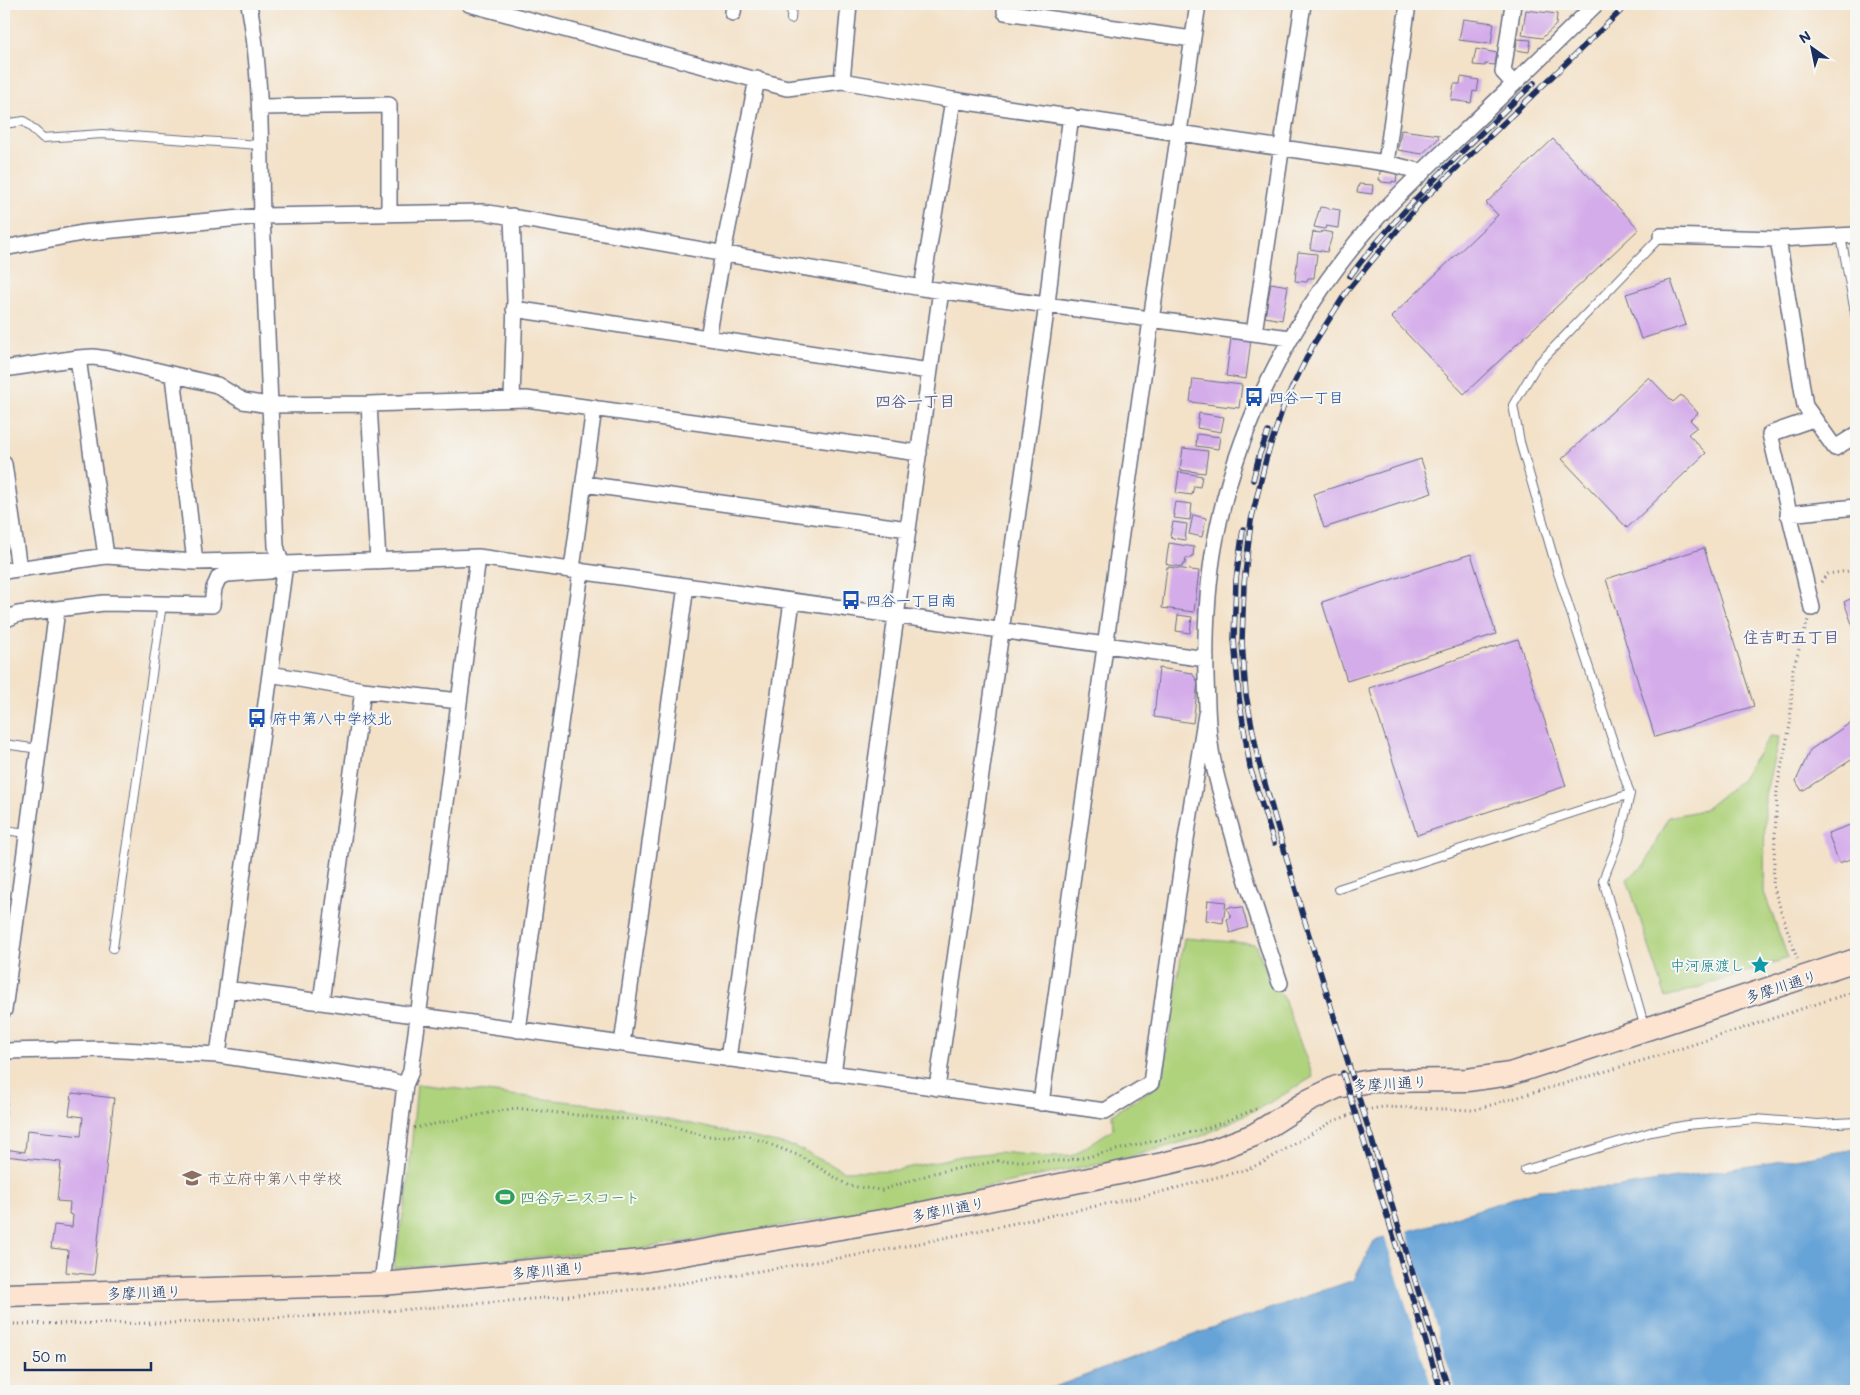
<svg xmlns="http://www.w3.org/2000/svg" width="1860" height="1395" font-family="Mali,'Klee One',sans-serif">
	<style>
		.green { fill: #afd27b; stroke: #65806c }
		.water { fill: #66a3d7; stroke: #40699a }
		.pier { fill: #f3e1c8 }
		.building { fill: #d4acea }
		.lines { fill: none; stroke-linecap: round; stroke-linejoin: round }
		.lane-casing { stroke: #676d83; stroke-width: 10 }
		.street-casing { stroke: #676d83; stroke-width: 18 }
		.secondary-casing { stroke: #676d83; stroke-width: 25 }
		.path { stroke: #676d83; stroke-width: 3; stroke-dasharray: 1 4; stroke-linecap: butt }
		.lane { stroke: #fff; stroke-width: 8 }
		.street { stroke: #fff; stroke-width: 15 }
		.secondary { stroke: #fde4d1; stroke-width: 22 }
		.rail-casing { stroke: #1b2f5e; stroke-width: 5.5 }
		.rail { stroke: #f6f6f2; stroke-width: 4; stroke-dasharray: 11; stroke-linecap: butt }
		.labels { text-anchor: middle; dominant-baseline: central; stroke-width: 4; stroke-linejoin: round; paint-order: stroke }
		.transit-label { font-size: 15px; fill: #164399; stroke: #f6f6f2; text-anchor: start }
		.culture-label { font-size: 15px; fill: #0d838f; stroke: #f6f6f2; text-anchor: end }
		.street-label { font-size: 15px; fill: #1b2f5e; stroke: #f6f6f2 }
		.education-label { font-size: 15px; fill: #785e54; stroke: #f6f6f2; text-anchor: start }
		.leisure-label { font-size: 15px; fill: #27864d; stroke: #f6f6f2; text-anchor: start }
		.neighbourhood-label { font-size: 16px; font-weight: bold; fill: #5c5b8f; stroke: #f6f6f2 }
	</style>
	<rect width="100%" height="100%" fill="#f6f6f2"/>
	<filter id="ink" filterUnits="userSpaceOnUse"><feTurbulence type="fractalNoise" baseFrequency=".02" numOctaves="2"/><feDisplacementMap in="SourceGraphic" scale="10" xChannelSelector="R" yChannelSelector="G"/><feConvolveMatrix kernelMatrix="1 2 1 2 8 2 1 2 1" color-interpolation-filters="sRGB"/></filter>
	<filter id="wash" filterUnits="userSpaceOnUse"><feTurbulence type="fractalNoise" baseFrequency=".0096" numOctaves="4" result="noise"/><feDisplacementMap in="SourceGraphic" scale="20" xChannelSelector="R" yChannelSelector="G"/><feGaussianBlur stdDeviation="1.12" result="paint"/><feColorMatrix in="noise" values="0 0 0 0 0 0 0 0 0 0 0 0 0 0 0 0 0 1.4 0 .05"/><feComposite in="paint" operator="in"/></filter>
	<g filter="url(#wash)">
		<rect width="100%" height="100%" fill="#f3e1c8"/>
		<path class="green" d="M1770 736 1779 737 1765 796 1764 892 1788 958 1666 998 1627 879 1645 865 1668 817 1704 810 1740 781Z
			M1184 938 1256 944 1271 985 1283 996 1313 1077 1271 1102 1200 1137 1130 1157 860 1213 641 1249 393 1268 407 1194 417 1084 606 1106 664 1118 795 1147 844 1171 897 1170 961 1156 999 1152 1050 1157 1072 1156 1113 1129 1112 1114 1156 1087 1163 1073Z"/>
		<path class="water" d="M1856 1149V1391H1044L1196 1334 1354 1280 1374 1241 1437 1223 1538 1190 1614 1188Z"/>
		<path class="pier" d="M1406 1229 1456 1391H1433L1384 1235Z"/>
		<g id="blocks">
			<path class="building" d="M1526 10 1557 14 1556 25 1542 38 1522 35Z
				M1463 19 1494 23 1491 44 1459 40Z
				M1517 39 1531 40 1529 52 1516 50Z
				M1476 49 1497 53 1495 65 1485 64V66L1473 65Z
				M1461 77 1479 80 1477 92 1473 91 1471 103 1451 100 1454 84H1460Z
				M1401 130 1439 135 1438 139 1422 154 1398 150Z
				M1553 139 1639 229 1464 394 1391 317 1498 215 1486 203Z
				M1380 171 1397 173 1396 182 1392 181V183L1381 182V180H1379Z
				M1359 184 1373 185 1372 194 1357 192Z
				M1320 207 1340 210 1338 228 1326 226 1325 229 1314 227Z
				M1322 231 1333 233 1327 252 1310 249 1313 232 1321 233Z
				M1298 252 1317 254 1314 278H1308L1307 282 1295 281Z
				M1671 280 1686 325 1641 339 1626 294Z
				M1271 283 1288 286 1282 320 1265 317Z
				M1231 338 1251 340 1246 379 1226 376Z
				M1649 377 1673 402 1681 395 1698 413 1690 420 1697 427 1688 434 1706 453 1627 528 1562 459Z
				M1193 379 1242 385 1239 408 1190 402Z
				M1199 413 1224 417 1221 432 1197 428Z
				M1197 434 1220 437 1218 449 1196 446Z
				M1183 448 1208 451 1205 473 1180 470Z
				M1421 459 1432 493 1324 528 1313 494Z
				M1179 472 1202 476 1200 487 1194 486 1192 495 1176 493Z
				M1175 502 1192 504 1190 520 1174 518 1175 514H1173Z
				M1193 515 1206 518 1202 537 1189 534Z
				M1173 522 1187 524 1185 540 1172 538 1170 536Z
				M1169 543 1194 547 1193 556H1191V558H1186L1185 564H1183L1182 567 1168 565 1166 563Z
				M1704 548 1754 706 1655 737 1606 579Z
				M1471 554 1496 634 1347 681 1322 602Z
				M1167 567 1199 571 1194 612 1162 608Z
				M1856 596V635L1844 602Z
				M1178 615 1192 617 1190 633 1176 631Z
				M1518 639 1566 786 1417 835 1369 688Z
				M1159 668 1192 673 1198 682 1193 723 1154 717Z
				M1856 719V757L1802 791 1796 781 1810 750Z
				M1856 823V857L1839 863 1828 833Z
				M1208 900 1226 902 1223 923 1206 920Z
				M1233 906 1234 908 1242 907 1248 927 1230 933 1227 919 1231 918 1227 908Z
				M72 1093 114 1098 94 1275 66 1272 68 1250 51 1248 54 1225 72 1227 73 1215 69 1214 70 1202 57 1201 61 1162 4 1156V1149L25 1152 27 1130 81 1136 83 1117 69 1115Z
				M4 1096H8L5 1120H4Z"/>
		</g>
	</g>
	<g filter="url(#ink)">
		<use href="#blocks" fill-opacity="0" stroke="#676d83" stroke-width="1"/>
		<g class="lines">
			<g class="lane-casing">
				<path id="lane" d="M791 19 792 4
					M4 124 24 121 43 138 102 134 260 145
					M1841 236 1856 318
					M4 744 39 749
					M4 830 27 833
					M1338 889 1630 794
					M113 948 162 604
					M1645 1028 1603 880 1619 840 1630 794 1557 570 1520 442 1513 405 1537 365 1661 236
					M1525 1170 1651 1132 1687 1125 1756 1119 1818 1124 1856 1122"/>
			</g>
			<g class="street-casing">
				<path id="street" d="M249 4C262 75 260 144 262 216 266 326 271 436 276 546L280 560 285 564
					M469 4 787 88 842 81 953 100
					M1006 4 1005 12 1192 39
					M1513 4 1503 72 1514 84
					M733 13 734 4
					M842 81 849 4
					M260 107 389 105V213
					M1386 163 1408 4
					M512 216 515 301 512 399
					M1661 236 1778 239 1856 235
					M1778 239 1805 406 1835 448 1856 435
					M4 248 82 233 262 216 483 212 922 288 1290 338
					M922 288 953 100 1386 163 1423 172
					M514 309 929 371
					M1254 333 1303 4
					M708 338 723 253 757 79
					M78 358 106 556
					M4 369 78 358 93 357 108 359 217 385 243 401 269 405 369 404 526 399 919 453
					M173 376 195 562
					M369 404 378 561
					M4 464 19 569
					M584 484 908 529
					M1788 514 1856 507
					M572 569 594 408
					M4 571 106 556 195 562 280 560
					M1812 608 1770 434 1813 419
					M4 620 18 614 104 603 212 605 214 588 219 577 228 574 270 571 285 564 478 557 1206 659
					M270 674 363 690 459 701
					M1280 983C1264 935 1248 887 1234 838 1227 813 1218 787 1213 761 1207 733 1207 705 1206 677 1205 632 1207 586 1215 542 1237 422 1297 308 1378 217 1404 188 1434 161 1462 134 1507 91 1552 47 1596 4
					M227 989 1105 1111 1151 1083 1183 858 1206 714
					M321 1002 363 690
					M4 1010 57 610
					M518 1030 581 571
					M622 1044 686 586
					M4 1051 103 1049 218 1055 392 1081 405 1085
					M218 1055 285 564
					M728 1059 792 601
					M833 1074 941 290
					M937 1088 1047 304 1057 216 1071 116
					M1041 1103 1151 320 1198 4
					M382 1284 405 1085 411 1071 478 557"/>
			</g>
			<g class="secondary-casing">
				<path id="secondary" d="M4 1295 382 1284 642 1261 894 1219 1163 1164 1204 1154 1254 1135 1308 1101 1337 1087 1371 1081 1467 1080 1510 1074 1856 960"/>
			</g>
			<path class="path" d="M1821 582 1827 574 1856 570
				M1797 959 1773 886 1777 789 1790 725 1793 669 1808 620
				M414 1128 515 1108 602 1118 653 1120 708 1137 746 1135 800 1156 849 1186 882 1190 934 1173 998 1161H1065L1087 1157 1208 1128 1256 1109 1258 1110
				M4 1324 170 1323 352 1314 580 1295 666 1286 877 1252 1153 1194 1248 1169 1264 1162 1333 1121 1365 1110 1383 1107 1474 1110 1658 1056 1856 991"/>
			<use href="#lane" class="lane"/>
			<use href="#street" class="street"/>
			<use href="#secondary" class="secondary"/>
			<g class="rail-casing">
				<path id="rail" d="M1350 276C1404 205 1469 144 1534 83
					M1253 480 1259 456 1268 432
					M1243 529 1236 580 1234 639 1239 697 1250 767 1274 843
					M1343 1073 1441 1391
					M1449 1391 1308 932 1259 763 1246 695 1242 642 1244 584 1251 521 1266 459 1285 402 1313 345 1347 291 1419 204 1628 4"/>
			</g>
			<use href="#rail" class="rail"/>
		</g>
	</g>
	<defs>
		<g id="bus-bare" transform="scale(1.5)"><path d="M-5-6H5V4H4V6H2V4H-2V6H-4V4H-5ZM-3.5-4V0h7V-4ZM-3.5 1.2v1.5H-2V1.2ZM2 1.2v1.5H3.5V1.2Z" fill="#1a4fb4" stroke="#f6f6f2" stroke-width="2.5" paint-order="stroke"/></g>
		<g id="sight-bare" transform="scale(1.5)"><path d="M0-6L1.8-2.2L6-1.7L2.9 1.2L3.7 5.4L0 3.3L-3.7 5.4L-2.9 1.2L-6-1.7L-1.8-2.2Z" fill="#0f9aa8" stroke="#f6f6f2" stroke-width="2.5" paint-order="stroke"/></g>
		<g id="school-bare" transform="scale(1.5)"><path d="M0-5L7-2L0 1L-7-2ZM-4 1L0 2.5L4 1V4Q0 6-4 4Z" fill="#8d6e63" stroke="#f6f6f2" stroke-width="2.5" paint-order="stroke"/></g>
		<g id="stadium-bare" transform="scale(1.5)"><path d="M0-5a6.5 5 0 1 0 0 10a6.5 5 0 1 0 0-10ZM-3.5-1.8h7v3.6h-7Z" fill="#2e9e5b" stroke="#f6f6f2" stroke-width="2.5" paint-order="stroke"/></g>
	</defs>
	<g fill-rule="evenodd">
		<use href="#bus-bare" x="1254" y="397"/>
		<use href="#bus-bare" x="851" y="600"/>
		<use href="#bus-bare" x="257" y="718"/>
		<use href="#sight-bare" x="1760" y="965"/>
		<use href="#school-bare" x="192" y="1178"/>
		<use href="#stadium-bare" x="505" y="1197"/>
	</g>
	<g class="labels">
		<g class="transit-label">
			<text x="1269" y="397">四谷一丁目</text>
			<text x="866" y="600">四谷一丁目南</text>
			<text x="272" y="718">府中第八中学校北</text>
		</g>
		<g class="culture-label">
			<text x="1745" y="965">中河原渡し</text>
		</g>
		<g class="street-label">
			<text transform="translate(1781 986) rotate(-18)">多摩川通り</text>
			<text transform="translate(1390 1083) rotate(-3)">多摩川通り</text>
			<text transform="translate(948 1209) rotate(-11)">多摩川通り</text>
			<text transform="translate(548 1270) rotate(-5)">多摩川通り</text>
			<text transform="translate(144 1292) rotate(-2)">多摩川通り</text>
		</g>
		<g class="education-label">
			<text x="207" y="1178">市立府中第八中学校</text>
		</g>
		<g class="leisure-label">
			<text x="520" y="1197">四谷テニスコート</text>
		</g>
		<g class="neighbourhood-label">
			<text x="915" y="400">四谷一丁目</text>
			<text x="1791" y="636">住吉町五丁目</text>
		</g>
	</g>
	<rect width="1860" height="1395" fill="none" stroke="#f6f6f2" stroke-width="20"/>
	<g transform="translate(1812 48) rotate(327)" stroke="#f6f6f2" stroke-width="4" paint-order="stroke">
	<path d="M0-4L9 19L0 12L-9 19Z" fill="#1b2f5e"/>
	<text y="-8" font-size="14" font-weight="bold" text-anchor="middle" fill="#1b2f5e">N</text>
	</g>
	<path d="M25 1362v8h126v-8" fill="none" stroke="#1b2f5e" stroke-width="2.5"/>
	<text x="32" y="1362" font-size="15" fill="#1b2f5e" stroke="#f6f6f2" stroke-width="4" paint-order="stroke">50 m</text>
</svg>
